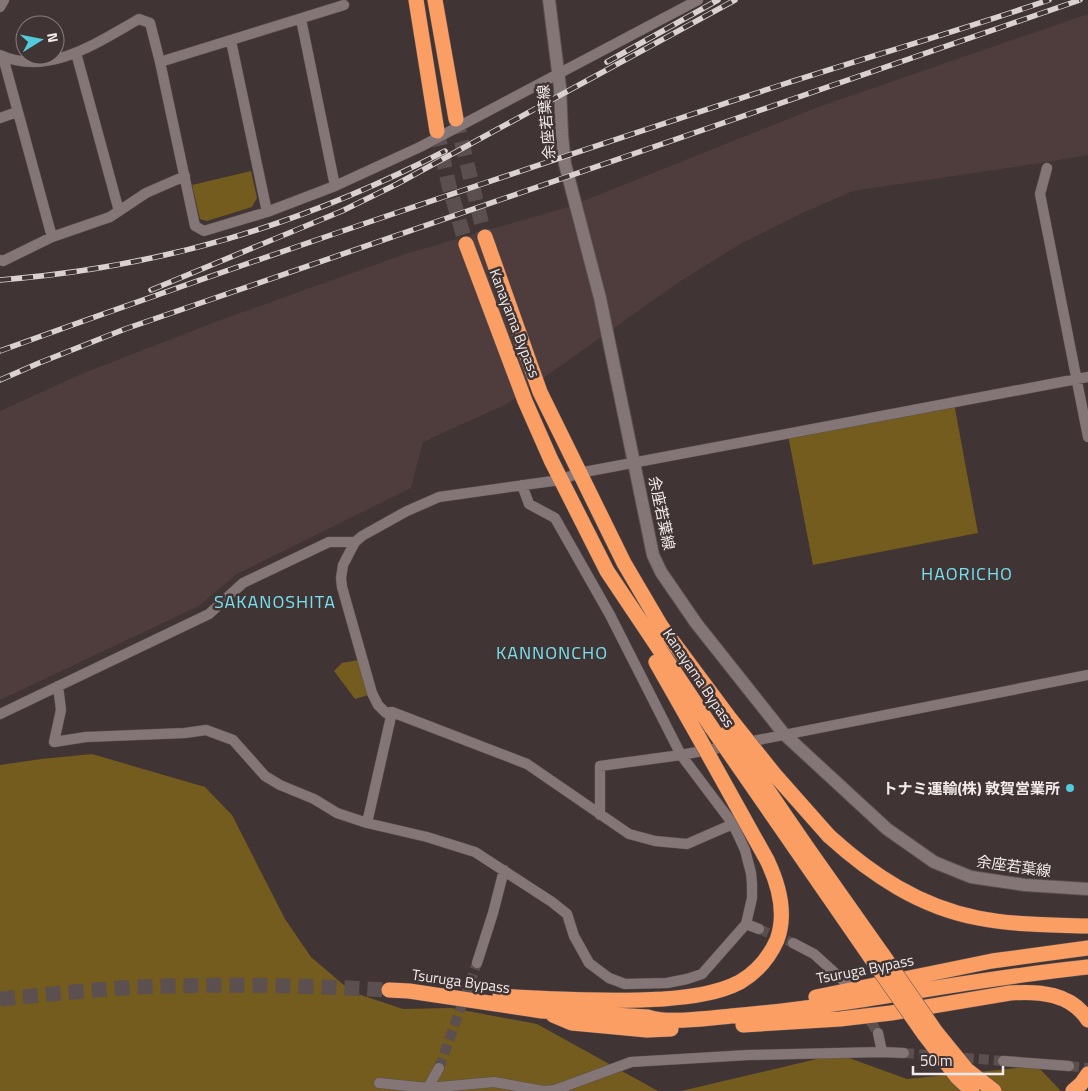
<svg xmlns="http://www.w3.org/2000/svg" width="1088" height="1091" font-family="'Titillium Web','Noto Sans JP',sans-serif">
	<style>
		.built { fill: #4f3c3c }
		.green { fill: #745b1e }
		.lines { fill: none; stroke-linecap: round; stroke-linejoin: round }
		.street-tunnel { stroke: #5b4f4f; stroke-width: 10; stroke-dasharray: 10 5; stroke-linecap: butt }
		.highway-tunnel { stroke: #5b4f4f; stroke-width: 15; stroke-dasharray: 15 8; stroke-linecap: butt }
		.street-casing { stroke: #5c5252; stroke-width: 11 }
		.secondary-casing { stroke: #5c5252; stroke-width: 14 }
		.highway-casing { stroke: #5c5252; stroke-width: 16 }
		.street { stroke: #847676; stroke-width: 10 }
		.secondary { stroke: #847676; stroke-width: 12 }
		.highway { stroke: #fa9e64; stroke-width: 15 }
		.rail-casing { stroke: #dad2d2; stroke-width: 5.5 }
		.rail { stroke: #403434; stroke-width: 4; stroke-dasharray: 11; stroke-linecap: butt }
		.highway-bridge-casing { stroke: #5c5252; stroke-width: 16; stroke-linecap: butt }
		.highway-bridge { stroke: #fa9e64; stroke-width: 15 }
		.poi-dot { fill: #53cbdb; stroke: #403434; stroke-width: 2 }
		.labels { text-anchor: middle; dominant-baseline: central; stroke-width: 5; stroke-linejoin: round; paint-order: stroke }
		.street-label { font-size: 15px; fill: #f3ebeb; stroke: #403434 }
		.poi-label { font-size: 15px; font-weight: bold; fill: #f3ebeb; stroke: #403434; text-anchor: end }
		.quarter-label { font-size: 18px; letter-spacing: 1px; fill: #76e0ee; stroke: #403434 }
	</style>
	<rect width="100%" height="100%" fill="#403434"/>
	<path class="built" d="M1088 14V155L1048 162 853 191 798 215 742 243 676 284 507 404 423 442 411 488 237 574 199 606 0 700V411L81 374 223 319 405 254 568 207 818 107Z"/>
	<path class="green" d="M251 171 257 198 252 207 207 221 200 219 192 185Z
		M954 403 978 533 813 565 788 435Z
		M358 660 368 695 355 699 334 671 342 663Z
		M92 754 205 787 232 815 285 919 311 957 352 992 403 1009 451 1008 537 1024 658 1091H0V765L41 759Z
		M838 1054 907 1079 1037 1066 1061 1091H681Z"/>
	<g class="lines">
		<path class="street-tunnel" d="M759 929 793 943
			M854 996 878 1033
			M904 1053 1003 1061
			M1069 1066 1088 1068
			M439 1068 477 963"/>
		<path class="highway-tunnel" d="M456 119 485 237
			M437 131 449 186 466 244
			M0 999C56 994 112 987 168 986 242 984 315 986 389 990"/>
		<g class="street-casing">
			<path id="street" d="M0 7 4 0
				M301 19 335 186
				M231 41 267 212
				M76 53 119 211
				M0 55C49 77 98 42 139 19L150 23 160 62 195 226 204 231 267 212 335 186 420 147 698 0
				M3 57 52 237
				M160 62 344 5
				M0 118 17 112
				M1047 168 1040 194 1088 437
				M0 260 3 261 52 237 110 217 146 193 185 176
				M58 686 61 710 54 742 86 737 185 733 206 730 233 740 265 776 280 785 314 799 337 813 367 823 427 837 475 852 552 902 567 914 574 936 589 963 609 978 625 984 667 983 687 979 702 974 746 924 752 898V884L751 873 745 850 733 824 681 755 610 615 555 518 529 504 522 485
				M0 714 209 614 243 583 329 542H355
				M743 743 1088 675
				M600 815V766L681 755 729 746
				M367 823 392 712
				M733 824 687 844 655 841 629 834 527 764 392 712 386 713 378 705 372 693 342 587 341 578 343 565 355 542 362 536 407 511 439 497 560 480 579 473 1088 377
				M746 924 759 929
				M793 943 814 954 846 983
				M477 963 493 913 504 870
				M878 1033 882 1052
				M1003 1061 1069 1066
				M379 1083 428 1088 494 1082 544 1091 555 1090 631 1062 748 1055 882 1052 904 1053
				M426 1091 439 1068"/>
		</g>
		<g class="secondary-casing">
			<path id="secondary" d="M549 0 560 87 562 135 565 164 600 298 653 555 661 572 696 623 784 734 887 829 934 862 971 877 1025 885 1088 889"/>
		</g>
		<g class="highway-casing">
			<path id="highway" d="M416 0 437 131
				M435 0 456 119
				M485 237 540 392 624 563 661 626 731 720
				M466 244 525 401 551 460 607 571 712 728
				M656 662 698 736
				M829 836C872 875 920 907 978 918 1014 925 1051 925 1088 926
				M804 843 883 955
				M795 848 871 958
				M389 990 409 991 542 1011 648 1017C667 1024 710 1018 731 1016 851 1006 968 979 1088 967
				M500 996C554 999 608 1002 663 999 688 997 717 994 740 982 757 972 769 958 777 940 787 913 779 885 767 860
				M816 997 992 961 1088 948
				M553 1015 572 1023 647 1030 671 1029
				M743 1025 840 1019 891 1013 1010 993C1039 991 1071 993 1088 1020
				M936 1032 967 1070 994 1091
				M924 1034 957 1077 972 1091
				M1073 1091 1081 1084 1088 1074"/>
		</g>
		<use href="#street" class="street"/>
		<use href="#secondary" class="secondary"/>
		<use href="#highway" class="highway"/>
		<g class="rail-casing">
			<path id="rail" d="M607 62 718 0
				M0 280C162 267 301 225 445 151
				M151 290 342 211 397 184 735 0
				M0 351C260 257 522 170 784 84 872 56 961 30 1049 0
				M0 380 39 363 125 329 1080 0"/>
		</g>
		<use href="#rail" class="rail"/>
		<g class="highway-bridge-casing">
			<path id="highway-bridge" d="M731 720 775 775 829 836
				M712 728 795 848
				M728 732 804 843
				M698 736 767 860
				M883 955 936 1032
				M871 958 924 1034"/>
		</g>
		<use href="#highway-bridge" class="highway-bridge"/>
	</g>
	<circle class="poi-dot" cx="1070" cy="788" r="5"/>
	<g class="labels">
		<g class="street-label">
			<text transform="translate(546 122) rotate(-95)">余座若葉線</text>
			<text transform="translate(515 323) rotate(69)">Kanayama Bypass</text>
			<text transform="translate(662 513) rotate(78)">余座若葉線</text>
			<text transform="translate(699 678) rotate(56)">Kanayama Bypass</text>
			<text transform="translate(1014 866) rotate(8)">余座若葉線</text>
			<text transform="translate(865 969) rotate(-11)">Tsuruga Bypass</text>
			<text transform="translate(461 981) rotate(8)">Tsuruga Bypass</text>
		</g>
		<g class="poi-label">
			<text x="1060" y="788">トナミ運輸(株) 敦賀営業所</text>
		</g>
		<g class="quarter-label">
			<text x="967" y="573">HAORICHO</text>
			<text x="275" y="601">SAKANOSHITA</text>
			<text x="552" y="652">KANNONCHO</text>
		</g>
	</g>
	<g transform="translate(40 40) rotate(80)"><circle r="24" fill="#403434" stroke="#887d7d"/>
	<path d="M0-4L9 19L0 12L-9 19Z" fill="#53cbdb"/>
	<text y="-8" font-size="14" font-weight="bold" text-anchor="middle" fill="#f3ebeb">N</text>
	</g>
	<path d="M913 1066v8h90v-8" fill="none" stroke="#f3ebeb" stroke-width="2.5"/>
	<text x="920" y="1066" font-size="15" fill="#f3ebeb" stroke="#403434" stroke-width="4" paint-order="stroke">50 m</text>
</svg>
